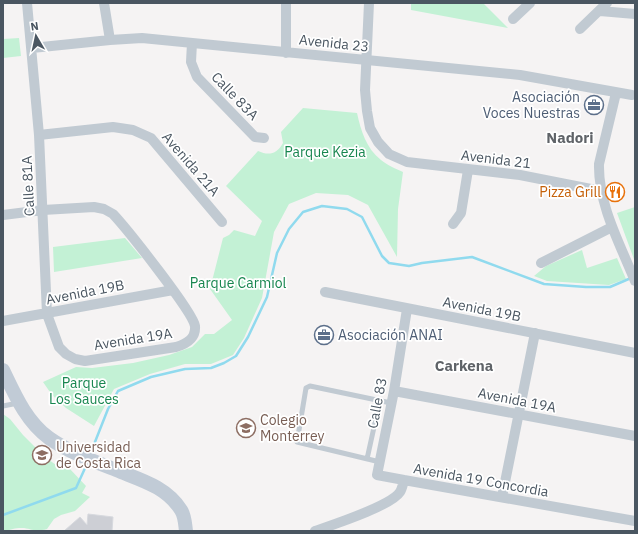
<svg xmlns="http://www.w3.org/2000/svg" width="638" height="534" font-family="'IBM Plex Sans',sans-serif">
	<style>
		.green { fill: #c3f1d5 }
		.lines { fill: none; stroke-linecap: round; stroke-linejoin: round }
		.stream { stroke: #90daee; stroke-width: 2.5 }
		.building { fill: #cdcfd5; stroke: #d7d9de }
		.lane { stroke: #c1cad2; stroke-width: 5 }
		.street { stroke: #c1cad2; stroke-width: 10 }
		.secondary { stroke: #c1cbd6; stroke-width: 14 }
		.labels { text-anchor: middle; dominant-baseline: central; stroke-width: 3.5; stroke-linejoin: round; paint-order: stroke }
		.street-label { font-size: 14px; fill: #4a5661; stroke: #fff }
		.service-label { font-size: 14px; fill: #4e5e75; stroke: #fff; text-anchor: end }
		.park-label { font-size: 14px; fill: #17864f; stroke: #fff }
		.food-label { font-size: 14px; fill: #c56008; stroke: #fff; text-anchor: end }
		.education-label { font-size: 14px; fill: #785e54; stroke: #fff; text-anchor: start }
		.neighbourhood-label { font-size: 15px; font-weight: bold; fill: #5f6368; stroke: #fff }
	</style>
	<rect width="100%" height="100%" fill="#f5f3f3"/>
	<path class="green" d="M411 3H483L508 28 411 10Z
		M19 38 21 56 3 58V39Z
		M303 108 357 113C361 131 366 148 381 160 387 165 396 169 403 172L398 209 397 257 368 205 348 195 316 193 289 204 274 232 262 298 244 338 233 355 211 364H185L150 374 114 389 94 426 66 408 52 395 43 382 76 367 92 368 133 363 169 355 192 347 205 334H214L232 320 210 289 223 238 229 235 234 230 255 236 262 221 226 186 258 151C269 156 277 154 283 143L281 132Z
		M635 207V262L617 213Z
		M125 238 142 258 54 272 53 247Z
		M582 250 587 268 617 258 626 279 609 285 547 281 534 276 546 266Z
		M3 414 10 419 23 435 45 457 56 465 69 468 86 486 82 493 90 497 75 511 61 515 54 519 47 529C32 533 31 527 19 528 13 528 9 531 3 531Z"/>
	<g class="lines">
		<path class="stream" d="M93 447 108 409 118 391 151 377 185 369 211 368 224 363 236 356 248 337 267 297 277 253 289 229 303 212 322 206 347 209 362 217 382 256 389 263 409 266 422 263 472 257 544 284 586 287H610L631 278
			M3 515 76 488 86 466"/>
	</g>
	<path class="building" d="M88 514 113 517 112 531H64L80 517 87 525Z"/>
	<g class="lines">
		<path class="lane" d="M3 406 18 403
			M367 459 380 400
			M380 462 297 442 306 388 310 386 391 403"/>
		<path class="street" d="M104 3 110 40
			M369 3 365 90 367 111 370 128 378 142 389 154 407 162 520 175 601 191
			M600 11 635 14
			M513 19 530 3
			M580 29 607 3
			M192 43 191 62 197 77 255 137 264 138
			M32 48 110 40 142 38 520 75 632 95
			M286 53V3
			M616 93 599 164C598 204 620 244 635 281
			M39 135 113 127 133 130 151 138 222 222
			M3 215 43 210 94 207 104 209 113 214C127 229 193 312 195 326 196 339 186 344 176 347L85 361 75 359 66 354 59 347 47 314 39 135 27 3
			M453 224 461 213 468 170
			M541 263 612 227
			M325 292 635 353
			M3 321 173 290
			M394 391 635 436
			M404 480 377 475 394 391 407 309
			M502 497 535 333
			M315 531C332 525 391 506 400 492 402 489 403 484 404 480L635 521"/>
		<path class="secondary" d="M3 370C15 395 26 421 49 438 70 453 96 462 121 472 144 481 167 488 181 510 185 516 185 524 186 531"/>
	</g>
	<defs>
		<g id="office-ring" transform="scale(1)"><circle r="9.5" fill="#fff" stroke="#5c6f8a" stroke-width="1.5"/><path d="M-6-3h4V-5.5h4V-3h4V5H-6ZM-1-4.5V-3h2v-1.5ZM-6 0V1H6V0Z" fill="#5c6f8a"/></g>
		<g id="restaurant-ring" transform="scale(1)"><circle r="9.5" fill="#fff" stroke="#e8710a" stroke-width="1.5"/><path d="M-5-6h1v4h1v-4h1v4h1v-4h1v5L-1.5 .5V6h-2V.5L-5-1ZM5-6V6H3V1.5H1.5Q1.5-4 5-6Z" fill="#e8710a"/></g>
		<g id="school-ring" transform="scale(1)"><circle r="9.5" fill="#fff" stroke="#8d6e63" stroke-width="1.5"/><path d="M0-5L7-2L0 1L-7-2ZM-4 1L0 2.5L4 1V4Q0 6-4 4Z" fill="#8d6e63"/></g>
		<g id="university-ring" transform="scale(1)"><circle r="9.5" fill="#fff" stroke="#8d6e63" stroke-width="1.5"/><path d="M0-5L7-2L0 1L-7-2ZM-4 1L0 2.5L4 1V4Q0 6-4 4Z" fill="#8d6e63"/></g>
	</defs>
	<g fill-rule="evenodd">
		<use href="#office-ring" x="594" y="105"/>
		<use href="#restaurant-ring" x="615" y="192"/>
		<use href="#office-ring" x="324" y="335"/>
		<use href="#school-ring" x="246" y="428"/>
		<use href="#university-ring" x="42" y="455"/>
	</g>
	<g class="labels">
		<g class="street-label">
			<text transform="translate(334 43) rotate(6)">Avenida 23</text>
			<text transform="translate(235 96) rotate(46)">Calle 83A</text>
			<text transform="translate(496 159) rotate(7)">Avenida 21</text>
			<text transform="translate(191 164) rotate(49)">Avenida 21A</text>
			<text transform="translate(28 186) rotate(-93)">Calle 81A</text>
			<text transform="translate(85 292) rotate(-11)">Avenida 19B</text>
			<text transform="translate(482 309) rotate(11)">Avenida 19B</text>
			<text transform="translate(133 339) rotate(-9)">Avenida 19A</text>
			<text transform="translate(517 400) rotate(11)">Avenida 19A</text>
			<text transform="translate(377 403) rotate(-79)">Calle 83</text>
			<text transform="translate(481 480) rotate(10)">Avenida 19 Concordia</text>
		</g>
		<g class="service-label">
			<text x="580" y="97">Asociación<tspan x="580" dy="16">Voces Nuestras</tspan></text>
			<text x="338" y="335" text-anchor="start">Asociación ANAI</text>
		</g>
		<g class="park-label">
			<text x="325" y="152">Parque Kezia</text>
			<text x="238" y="283">Parque Carmiol</text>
			<text x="84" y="383">Parque<tspan x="84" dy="16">Los Sauces</tspan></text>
		</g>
		<g class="food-label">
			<text x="601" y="192">Pizza Grill</text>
		</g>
		<g class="education-label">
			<text x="260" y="420">Colegio<tspan x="260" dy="16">Monterrey</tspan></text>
			<text x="56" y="447">Universidad<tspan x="56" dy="16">de Costa Rica</tspan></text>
		</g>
		<g class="neighbourhood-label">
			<text x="570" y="137">Nadori</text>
			<text x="464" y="365">Carkena</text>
		</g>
	</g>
	<rect width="638" height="534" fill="none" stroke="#4a5661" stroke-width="8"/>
	<g transform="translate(36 36) rotate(351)" stroke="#ffffff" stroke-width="3" paint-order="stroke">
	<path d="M0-3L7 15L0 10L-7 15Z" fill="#4a5661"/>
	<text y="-6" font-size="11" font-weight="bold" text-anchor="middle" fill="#4a5661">N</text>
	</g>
</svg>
